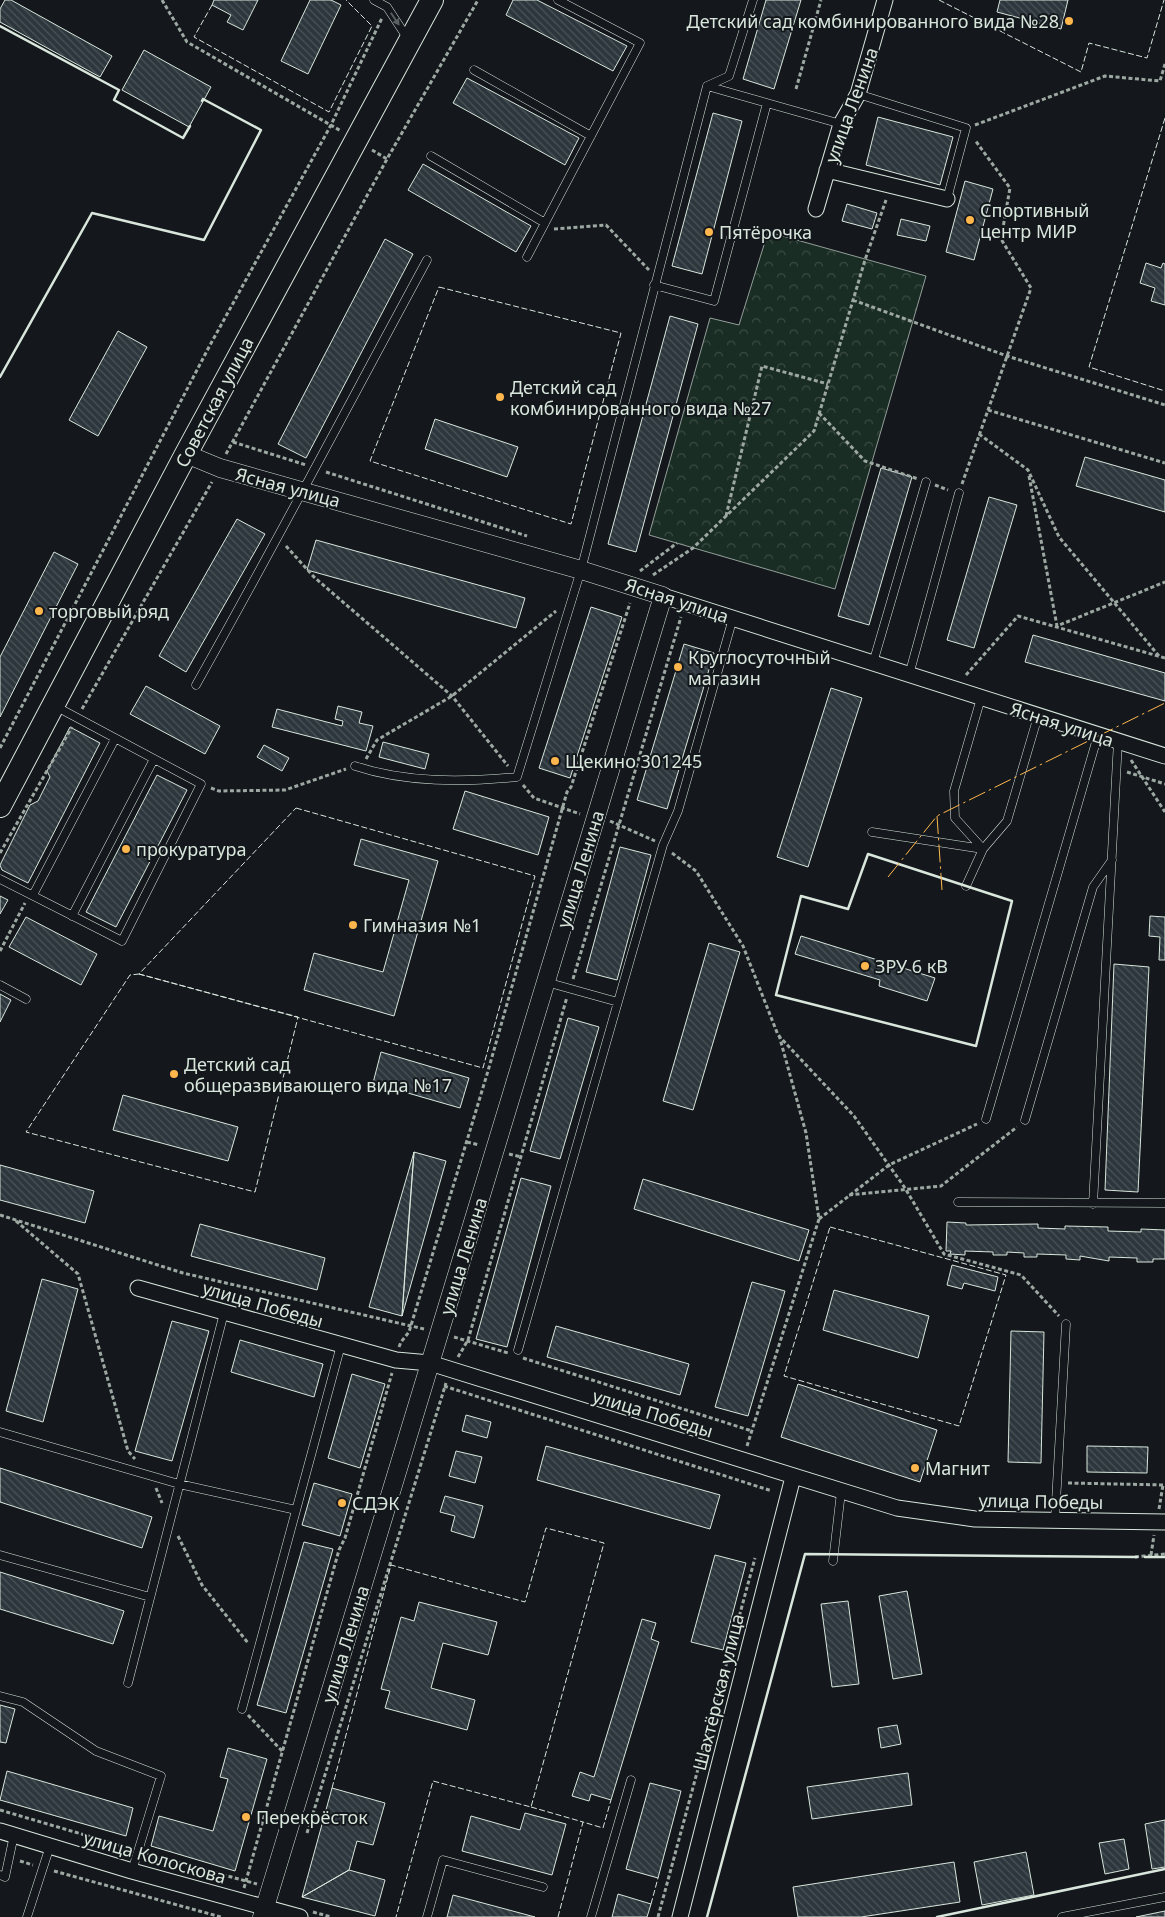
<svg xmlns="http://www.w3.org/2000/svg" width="1165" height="1917" font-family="'Noto Sans',sans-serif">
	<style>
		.forest { fill: url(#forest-crowns); stroke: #939e99 }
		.building { fill: url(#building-back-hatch); stroke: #d8e6dc }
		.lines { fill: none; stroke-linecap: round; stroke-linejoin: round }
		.service-casing { stroke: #d8e6dc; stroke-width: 9 }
		.minor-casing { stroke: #d8e6dc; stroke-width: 17 }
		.tertiary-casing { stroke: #d8e6dc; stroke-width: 19 }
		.primary-casing { stroke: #d8e6dc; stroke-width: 24 }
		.path { stroke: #9da8a2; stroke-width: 3; stroke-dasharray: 4 2.5; stroke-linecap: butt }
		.service { stroke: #14181c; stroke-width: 8 }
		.minor { stroke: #14181c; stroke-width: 15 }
		.tertiary { stroke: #14181c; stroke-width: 18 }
		.primary { stroke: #14181c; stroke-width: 22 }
		.fence { stroke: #d8e6dc; stroke-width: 1; stroke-dasharray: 6 2.5; stroke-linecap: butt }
		.wall { stroke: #d8e6dc; stroke-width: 2.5 }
		.power { stroke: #ffb74d; stroke-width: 1; stroke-dasharray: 18 4 2.5 4; stroke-linecap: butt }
		.oneway { fill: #59605f }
		.poi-dot { fill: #ffb74d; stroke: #14181c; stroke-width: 2 }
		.labels { text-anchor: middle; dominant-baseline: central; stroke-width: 4; stroke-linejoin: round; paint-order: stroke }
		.poi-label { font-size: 18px; fill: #d8e6dc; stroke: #14181c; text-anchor: start }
		.street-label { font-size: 18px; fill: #d8e6dc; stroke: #14181c }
	</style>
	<defs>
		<pattern id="forest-crowns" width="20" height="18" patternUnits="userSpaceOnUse" patternTransform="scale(1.25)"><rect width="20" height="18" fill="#1a2d24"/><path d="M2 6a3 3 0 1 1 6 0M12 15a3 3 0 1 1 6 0" fill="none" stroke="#3b4b43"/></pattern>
		<pattern id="building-back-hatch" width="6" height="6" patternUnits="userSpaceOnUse" patternTransform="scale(1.25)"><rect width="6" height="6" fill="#2c363c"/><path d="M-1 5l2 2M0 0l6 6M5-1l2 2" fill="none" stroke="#4a5358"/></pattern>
	</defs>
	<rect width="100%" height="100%" fill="#14181c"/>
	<path class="forest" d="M768 232 926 276 835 589 649 535 710 318 739 325Z"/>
	<path class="building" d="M5 0H11L112 56 100 77 0 22V9Z
		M214 0H258L243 30 227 22 231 15 212 5Z
		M310 0H331L341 5 308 74 281 61Z
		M513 0H537L627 46 613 71 506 15Z
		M766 0H801L774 89 743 79Z
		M1000 0H1068L1061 29 997 12Z
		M144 50 211 87 189 127 122 90Z
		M467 78 579 138 565 165 453 103Z
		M713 113 742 121 702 274 672 266Z
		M878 117 953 137 940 185 866 165Z
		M423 164 531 226 516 252 408 190Z
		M965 181 993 189 974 260 946 252Z
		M847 204 877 213 872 229 842 221Z
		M901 219 930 226 926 241 897 235Z
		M385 239 413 254 306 458 278 444Z
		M1146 263 1161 268 1163 263 1165 264V305L1151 301 1155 288 1140 283Z
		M670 316 698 324 636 552 608 544Z
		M118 331 147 347 98 436 69 420Z
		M435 419 518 447 507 477 425 449Z
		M1085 457 1165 480V512L1076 486Z
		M881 468 912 477 869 625 838 616Z
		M989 497 1017 505 974 648 947 640Z
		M237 519 265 534 186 672 159 656Z
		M316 540 525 598 516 628 307 570Z
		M54 552 78 564 0 717V657Z
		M591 607 622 617 570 778 539 768Z
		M1033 635 1165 673V701L1025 662Z
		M684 644 714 653 667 809 637 800Z
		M146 686 220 726 205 754 130 714Z
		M831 688 862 698 808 867 777 857Z
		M338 706 362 712 359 723 373 726 366 751 272 727 277 709 342 726 343 721 335 719Z
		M70 727 100 743 28 883 2 870 0 865 30 805 38 801 50 777 47 771Z
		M383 742 429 754 425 769 379 757Z
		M264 745 289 758 282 771 257 757Z
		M157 775 187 790 116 927 86 912Z
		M465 791 549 817 538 855 453 829Z
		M361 839 438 861 394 1016 304 990 314 953 383 972 409 880 354 865Z
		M620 847 651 855 617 980 586 972Z
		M0 896 8 900 0 914Z
		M1150 916 1165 917V960H1159L1160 937 1149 936Z
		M26 917 97 954 81 985 9 947Z
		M801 936 935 978 927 1001 879 986 880 980 795 954Z
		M709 943 740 952 693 1110 663 1101Z
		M1114 964 1149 967 1138 1192 1105 1190Z
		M0 994 11 1000 0 1022Z
		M568 1018 599 1027 560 1159 530 1151Z
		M381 1052 469 1078 460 1108 373 1083Z
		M123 1095 238 1127 228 1161 113 1130Z
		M414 1152 446 1161 402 1316 408 1229Z
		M414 1152 402 1316 369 1307Z
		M0 1165 94 1191 85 1223 0 1200Z
		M521 1178 551 1186 507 1347 476 1339Z
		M643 1179 809 1230 799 1261 634 1209Z
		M947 1222 966 1223V1225L1038 1224V1228L1065 1229V1226L1108 1227V1231L1141 1232V1229L1165 1230V1259H1153V1262H1137V1258L1109 1257V1261L1080 1256V1260L1066 1259V1255L1037 1254V1257H1024V1253L1007 1252V1255H993V1252L965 1251V1255L950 1254 951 1251H946Z
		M200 1224 325 1258 317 1290 191 1256Z
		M952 1265 998 1277 995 1291 964 1283 962 1289 947 1285Z
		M42 1279 78 1289 43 1422 6 1411Z
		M752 1282 785 1291 748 1416 715 1407Z
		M834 1290 929 1316 918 1358 823 1330Z
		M172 1321 209 1331 172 1461 135 1451Z
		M556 1326 689 1364 680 1395 547 1357Z
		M1011 1331 1044 1332 1041 1463 1008 1462Z
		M240 1340 323 1364 314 1397 231 1372Z
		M352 1374 385 1384 360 1468 328 1458Z
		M798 1384 937 1430 920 1482 781 1437Z
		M466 1415 491 1422 487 1438 462 1431Z
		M546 1446 720 1495 710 1529 537 1480Z
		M1087 1446 1148 1447 1147 1473 1087 1472Z
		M456 1451 482 1457 475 1483 449 1476Z
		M0 1468 152 1517 142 1548 0 1502Z
		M314 1483 352 1494 340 1536 302 1525Z
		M445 1496 483 1506 474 1538 451 1531 455 1516 440 1512Z
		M304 1542 333 1549 286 1713 257 1705Z
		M715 1555 746 1563 723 1650 691 1642Z
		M0 1572 124 1611 113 1644 0 1609Z
		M907 1591 922 1674 893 1679 879 1596Z
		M848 1601 859 1684 832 1687 821 1604Z
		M419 1602 497 1622 488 1655 443 1643 431 1688 475 1700 467 1730 385 1708 390 1691 381 1689 401 1617 414 1621Z
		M642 1619 656 1623 651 1639 659 1642 611 1800 591 1794 589 1801 572 1796 580 1772 594 1777Z
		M0 1705 15 1709 6 1743 0 1742Z
		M897 1725 901 1744 881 1748 878 1728Z
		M228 1748 267 1759 235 1871 151 1846 159 1816 213 1831 228 1779 220 1777Z
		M7 1771 133 1808 126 1836 0 1800Z
		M908 1773 912 1805 812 1819 807 1787Z
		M650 1783 681 1791 658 1878 626 1869Z
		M332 1788 385 1803 373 1845 357 1841 349 1870 302 1897Z
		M525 1813 566 1824 552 1875 462 1851 471 1816 520 1830Z
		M1165 1820V1867L1152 1869 1145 1824Z
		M1124 1839 1129 1869 1105 1874 1099 1843Z
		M1026 1852 1034 1895 982 1905 974 1862Z
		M954 1862 960 1902 861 1917H798L793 1887Z
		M349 1870 385 1880 375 1916 302 1897Z
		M618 1894 651 1904 647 1917H612Z
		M453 1895 535 1917H447Z
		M1165 1911V1917H1136Z"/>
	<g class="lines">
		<g class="service-casing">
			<path id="service" d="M374 0 387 7 408 39
				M474 70 591 136
				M707 86 841 124
				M707 86 729 76 753 0
				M858 94 966 128 947 199
				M431 156 545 223
				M527 257 640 43 558 0
				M654 285 714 301 767 103
				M873 663 926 482
				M909 675 959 493
				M196 685C275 545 350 402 427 260
				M355 766C406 783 463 782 517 777L581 570 707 86
				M872 832 983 849 955 818 954 791 981 698
				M0 879 122 941 201 784 55 706
				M966 886 983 849 1007 821 1038 716
				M33 895 115 739
				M72 916 154 759
				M546 982 618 1002
				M0 985 26 999
				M986 1119 1098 735
				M1025 1120 1093 887 1112 860
				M958 1202 1165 1203
				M1093 1204 1118 741
				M518 1350 663 845 678 811 733 618
				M0 1432 179 1484 296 1510
				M1055 1520 1066 1324
				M0 1555 150 1597
				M833 1561 841 1492
				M128 1683 224 1313
				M0 1696 23 1702 96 1751 161 1776 132 1871
				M242 1709 341 1345
				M0 1875 5 1877 14 1835
				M27 1917 50 1846
				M427 1917 443 1860 543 1887
				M591 1917 631 1780
				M1062 1917 1165 1897"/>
		</g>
		<g class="minor-casing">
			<path id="minor" d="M827 170 947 199
				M816 209 841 124 858 94 885 0
				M663 596 1165 756
				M138 1288 396 1360 430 1363 897 1508 975 1519 1165 1522
				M0 1831 132 1871 300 1917
				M680 1917 793 1477"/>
		</g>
		<g class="tertiary-casing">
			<path id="tertiary" d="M186 454 220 468 581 570 663 596 262 1917"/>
		</g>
		<g class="primary-casing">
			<path id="primary" d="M0 806 186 454 432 0"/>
		</g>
		<path class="path" d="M162 0 187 42 341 131
			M796 89 821 0
			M975 125 1105 76 1160 81 1165 64
			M372 150 387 159
			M554 229 606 225 649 270
			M853 300 1007 356 1165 405
			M988 410 1165 463
			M819 413 865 461 918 479
			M979 434 1028 470 1059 537 1159 656
			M233 442 306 465
			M226 454 387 159 478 0
			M326 472 527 536
			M1029 476 1057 626 1165 582
			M962 484 1031 288 1001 239 1010 188 975 140
			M935 485 948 490
			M726 516 762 366 828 384
			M286 546 314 577 452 696 508 766
			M640 571 677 543
			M653 575 693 548 814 431 865 260 886 200
			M966 675 1018 616 1165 658
			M82 709 212 482
			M0 748 209 347 331 125 382 18
			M366 759 377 740 452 696 556 611
			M1131 760 1165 812
			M1127 772 1165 784
			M523 785 534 798 580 814
			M211 788 219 791 285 790 346 769
			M610 821 655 841
			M0 853 72 727
			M672 853 696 871 743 946 778 1035 854 1116 905 1188 944 1254 1021 1275 1059 1316
			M0 951 25 903
			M573 979 681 617
			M467 1142 479 1145
			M509 1154 521 1157
			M849 1195 941 1186 1017 1127
			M0 1215 183 1273 424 1329
			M819 1219 889 1165 977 1124
			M16 1221 78 1274 128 1451 135 1459
			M454 1337 508 1353
			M399 1347 401 1342 409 1332 488 1071 567 792 571 787 630 603
			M458 1357 468 1340 567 997
			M523 1358 752 1431
			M444 1386 772 1491
			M747 1446 819 1219 806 1133 779 1035
			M1068 1483 1165 1485
			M156 1488 162 1503
			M1159 1509 1163 1485
			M178 1536 202 1585 248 1643
			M1151 1555 1154 1535
			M1135 1557 1165 1554
			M248 1715 282 1751
			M0 1810 129 1848
			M307 1833 446 1383
			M147 1854 257 1884
			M20 1861 33 1865
			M54 1871 221 1917
			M244 1888 339 1550 345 1538 392 1373
			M313 1912 331 1917
			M658 1917 755 1558"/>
		<use href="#service" class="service"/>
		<use href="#minor" class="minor"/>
		<use href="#tertiary" class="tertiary"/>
		<use href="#primary" class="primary"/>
		<path class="fence" d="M939 0 1081 72 1089 43 1147 58 1164 0
			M212 5 194 37 329 112 372 26 346 0
			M1165 118 1089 367 1165 391
			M439 287 621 333 571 524 370 461Z
			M296 808 535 876 483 1068 139 974Z
			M139 974 298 1017 255 1192 26 1132 130 975Z
			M830 1227 1006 1275 959 1426 784 1376Z
			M332 1788 391 1565 525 1602 546 1528 604 1543 531 1807 433 1781 396 1917
			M531 1807 583 1822
			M651 1904 658 1878
			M558 1917 583 1822 603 1828 611 1800"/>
		<path class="wall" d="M0 26 119 90 114 100 183 138 190 126
			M0 377 92 213 204 240 261 130 203 99 202 101
			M868 854 1012 901 976 1046 776 995 801 896 848 909Z
			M1145 1557H1165
			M707 1917 805 1554 1137 1557
			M937 1917 1165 1869"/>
		<path class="power" d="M937 816 942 890
			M888 877 937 816 1165 703"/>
	</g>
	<defs><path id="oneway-solid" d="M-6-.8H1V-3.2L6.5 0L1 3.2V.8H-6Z" transform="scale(1.25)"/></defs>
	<use class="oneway" href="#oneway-solid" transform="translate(395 19) rotate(56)"/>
	<g class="poi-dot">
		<circle cx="1069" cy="21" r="5"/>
		<circle cx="970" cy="220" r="5"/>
		<circle cx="709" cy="232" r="5"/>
		<circle cx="500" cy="397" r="5"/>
		<circle cx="39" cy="611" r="5"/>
		<circle cx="678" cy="667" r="5"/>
		<circle cx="555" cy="761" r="5"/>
		<circle cx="126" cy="849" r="5"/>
		<circle cx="353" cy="925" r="5"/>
		<circle cx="865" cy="966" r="5"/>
		<circle cx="174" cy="1074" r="5"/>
		<circle cx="915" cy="1468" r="5"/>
		<circle cx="342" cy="1503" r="5"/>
		<circle cx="246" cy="1817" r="5"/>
	</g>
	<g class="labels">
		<g class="poi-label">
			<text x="1059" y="21" text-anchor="end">Детский сад комбинированного вида №28</text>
			<text x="980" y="210">Спортивный<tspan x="980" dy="21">центр МИР</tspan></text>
			<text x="719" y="232">Пятёрочка</text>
			<text x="510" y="387">Детский сад<tspan x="510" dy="21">комбинированного вида №27</tspan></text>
			<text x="49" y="611">торговый ряд</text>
			<text x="688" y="657">Круглосуточный<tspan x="688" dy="21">магазин</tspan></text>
			<text x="565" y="761">Щекино 301245</text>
			<text x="136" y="849">прокуратура</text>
			<text x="363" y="925">Гимназия №1</text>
			<text x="875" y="966">ЗРУ 6 кВ</text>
			<text x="184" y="1064">Детский сад<tspan x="184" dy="21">общеразвивающего вида №17</tspan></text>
			<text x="925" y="1468">Магнит</text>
			<text x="352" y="1503">СДЭК</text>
			<text x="256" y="1817">Перекрёсток</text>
		</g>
		<g class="street-label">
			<text transform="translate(851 105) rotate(-70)">улица Ленина</text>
			<text transform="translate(214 402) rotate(-62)">Советская улица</text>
			<text transform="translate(288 487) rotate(15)">Ясная улица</text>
			<text transform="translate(677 600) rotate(18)">Ясная улица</text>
			<text transform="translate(1062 724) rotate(18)">Ясная улица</text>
			<text transform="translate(580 869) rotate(-73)">улица Ленина</text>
			<text transform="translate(463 1256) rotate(-73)">улица Ленина</text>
			<text transform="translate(263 1304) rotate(16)">улица Победы</text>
			<text transform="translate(653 1413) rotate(17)">улица Победы</text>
			<text transform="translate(1041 1501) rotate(1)">улица Победы</text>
			<text transform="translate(345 1644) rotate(-73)">улица Ленина</text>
			<text transform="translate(718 1692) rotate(-76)">Шахтёрская улица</text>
			<text transform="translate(155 1857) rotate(16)">улица Колоскова</text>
		</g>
	</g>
</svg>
